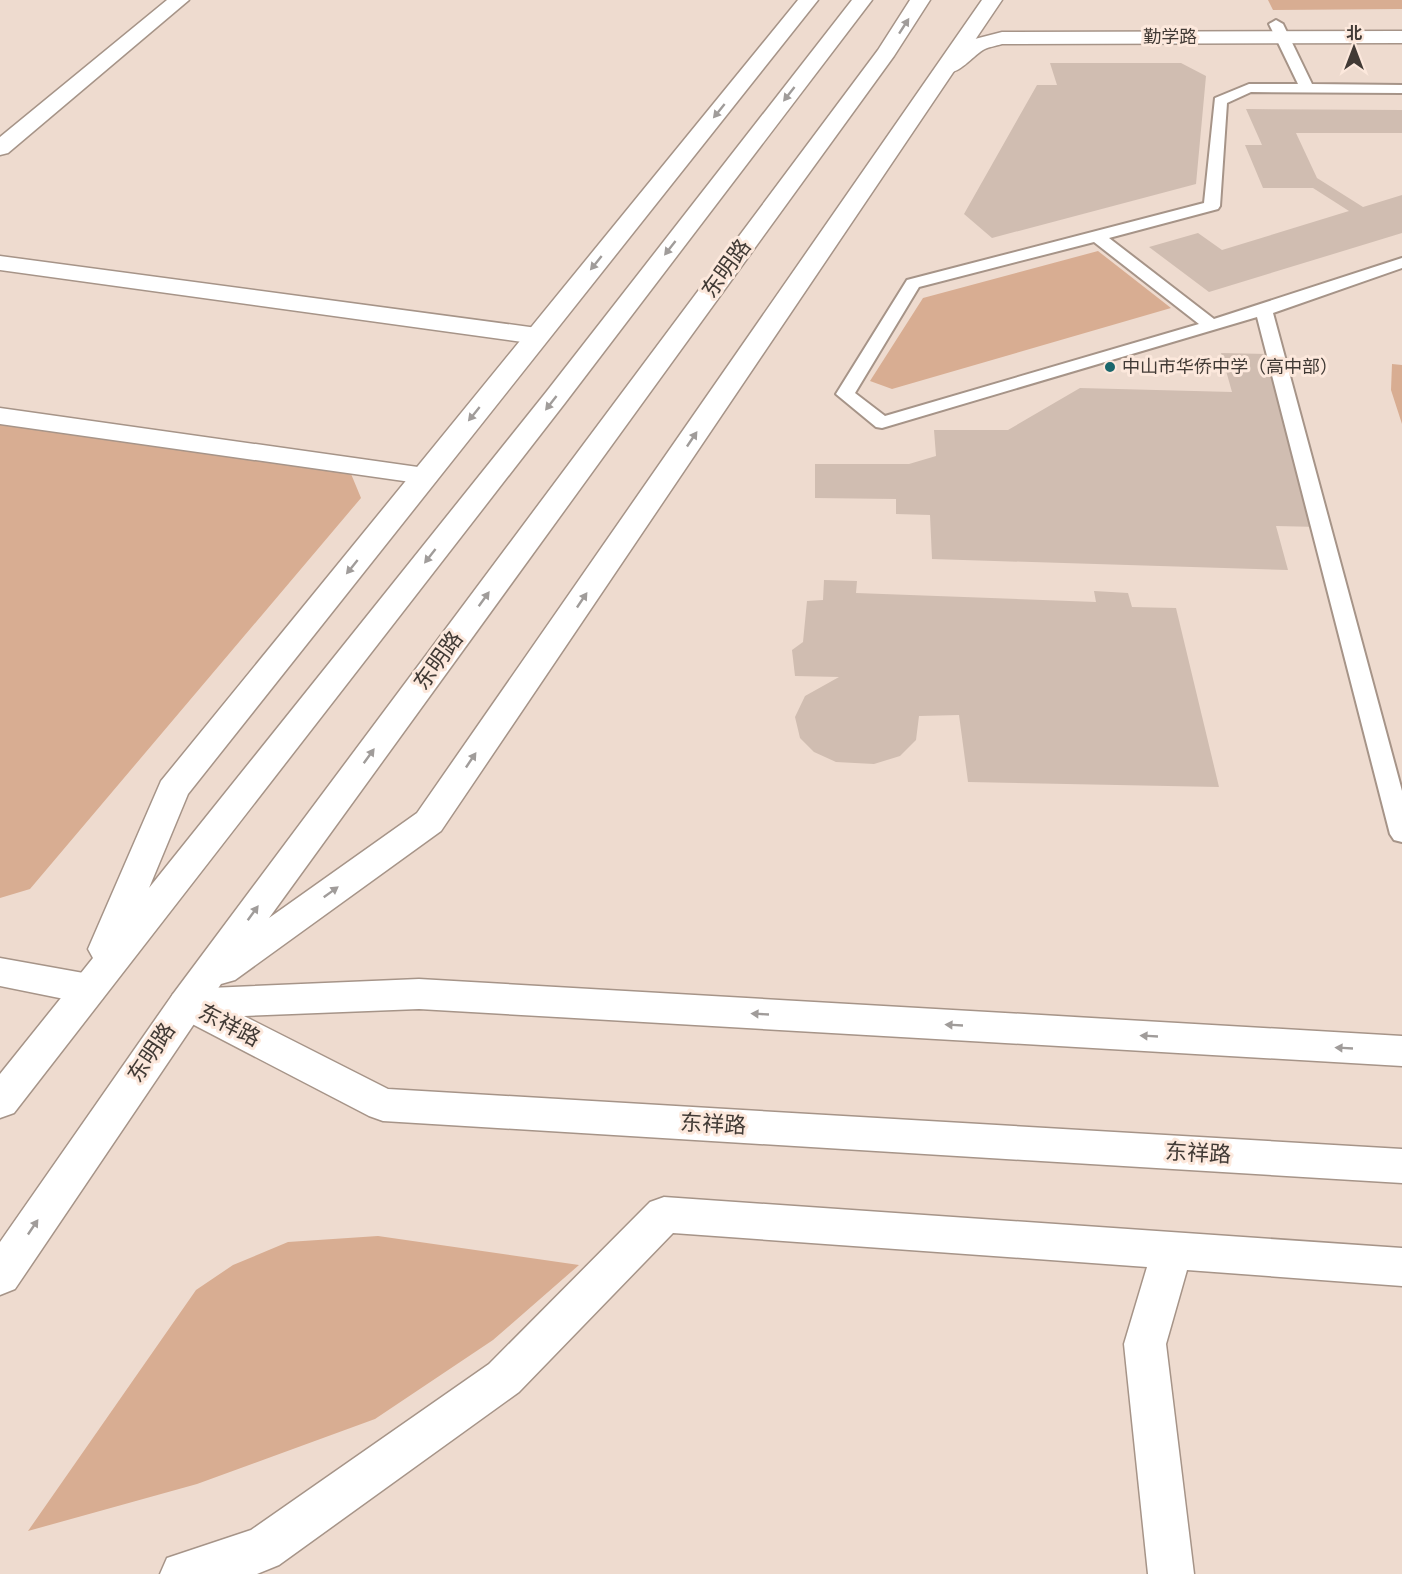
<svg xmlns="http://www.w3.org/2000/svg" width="1402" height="1574" font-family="'Sofia Sans Condensed','Noto Sans SC',sans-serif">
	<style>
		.green { fill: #d8ad92 }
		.building { fill: #d0bdb1 }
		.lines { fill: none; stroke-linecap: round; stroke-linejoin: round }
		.service-casing { stroke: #a69488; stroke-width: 4 }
		.minor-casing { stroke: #a69488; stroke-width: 3 }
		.tertiary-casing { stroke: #a69488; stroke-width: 3 }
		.secondary-casing { stroke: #a69488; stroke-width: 3 }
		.primary-casing { stroke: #a69488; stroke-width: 3 }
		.service { fill: #fff; fill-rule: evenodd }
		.minor { fill: #fff; fill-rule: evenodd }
		.tertiary { fill: #fff; fill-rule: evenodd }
		.secondary { fill: #fff; fill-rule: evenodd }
		.primary { fill: #fff; fill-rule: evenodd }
		.oneway { fill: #a09c9a }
		.poi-dot { fill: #19666c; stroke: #fce8dc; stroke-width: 2 }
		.labels { text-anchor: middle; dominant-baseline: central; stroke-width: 6; stroke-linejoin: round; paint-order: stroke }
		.far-street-label { font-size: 18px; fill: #413a35; stroke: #fce8dc }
		.far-poi-label { font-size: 18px; fill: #413a35; stroke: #fce8dc; text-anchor: start }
		.street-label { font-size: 22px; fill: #413a35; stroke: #fce8dc }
	</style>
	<rect width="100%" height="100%" fill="#eedbcf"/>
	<path class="green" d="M1268 0H1402V9L1273 10Z
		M1098 251 1171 308 892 389 870 381 923 298Z
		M1392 364 1402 365V424L1391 390Z
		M0 424 349 469 361 498 30 889 0 898Z
		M378 1236 579 1265 493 1340 375 1419 197 1484 28 1531 196 1290 233 1265 288 1242Z"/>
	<path class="building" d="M1050 63H1181L1206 76 1196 184 992 238 964 214 1037 85H1057Z
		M1246 109 1402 110V133H1296L1317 178 1363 207 1402 195V233L1209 292 1149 247 1198 233 1222 250 1349 211 1313 188H1263L1245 145H1262Z
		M1221 353 1267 354 1319 527 1276 526 1288 570 932 559 930 515 896 514V499L815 498V464H909L936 456 934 430H1008L1080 388 1232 392Z
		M824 580 857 581 856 593 1096 602 1094 591 1128 593 1132 607 1176 608 1219 787 968 782 959 715 919 716 916 740 900 756 874 764 836 762 814 752 800 738 795 717 805 696 839 677 795 676 792 650 803 642 807 601 823 600Z"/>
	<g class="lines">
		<g class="service-casing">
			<path id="service" d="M1276 20 1283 24 1312 84 1402 85V93L1251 92 1227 103 1220 206 1218 209 1109 238 1214 319 1402 258V268L1273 313 1402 791V842L1394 840 1390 834 1257 317 882 428 876 427 836 394 907 280 1204 203 1215 98 1249 84H1298L1269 24ZM1094 242 1199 324 885 416 855 393 919 287Z"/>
		</g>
		<g class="minor-casing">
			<path id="minor" d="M664 1197 1402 1248V1286L1187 1270 1166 1344 1194 1574H1148L1124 1344 1147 1267 673 1233 519 1392 279 1565 257 1574H160L167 1558 251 1530 489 1364 650 1202Z"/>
		</g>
		<g class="tertiary-casing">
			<path id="tertiary" d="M167 0H189L8 153 0 155V137Z
				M0 256 537 328 546 331 550 336 546 341 537 344 0 270Z
				M0 408 425 468 435 470 439 476 435 482 425 484 0 424Z
				M0 958 89 974 102 979 107 989 102 999 89 1004 0 986Z"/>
		</g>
		<g class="secondary-casing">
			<path id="secondary" d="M1402 31V43L1002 44C996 46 988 47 983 50 969 59 958 77 940 72L937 68 971 40 1002 32Z
				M419 979 1402 1036V1066L419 1009 244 1016 388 1089 1402 1149V1183L383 1121 369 1116 173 1014 168 1004 173 994 186 989Z"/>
		</g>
		<g class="primary-casing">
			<path id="primary" d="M798 0H818L188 794 149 888 547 391 852 0H872L565 403 14 1113 0 1118V1074L93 958 88 949 161 781Z
				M910 0H930L894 56 269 918 417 813 982 0H1002L441 831 235 980 221 984 15 1289 0 1295V1242L173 994 878 50Z"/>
		</g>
		<use href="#service" class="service"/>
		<use href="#minor" class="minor"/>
		<use href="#tertiary" class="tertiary"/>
		<use href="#secondary" class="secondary"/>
		<use href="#primary" class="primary"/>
	</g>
	<defs><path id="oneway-solid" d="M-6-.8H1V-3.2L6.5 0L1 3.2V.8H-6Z" transform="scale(1.5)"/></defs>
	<g class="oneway">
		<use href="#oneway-solid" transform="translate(904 26) rotate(-57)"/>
		<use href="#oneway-solid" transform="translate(789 94) rotate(128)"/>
		<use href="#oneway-solid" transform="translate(719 111) rotate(129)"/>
		<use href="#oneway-solid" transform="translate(670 248) rotate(128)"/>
		<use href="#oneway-solid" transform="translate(596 263) rotate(129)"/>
		<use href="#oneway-solid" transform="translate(551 403) rotate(128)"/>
		<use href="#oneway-solid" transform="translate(474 414) rotate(129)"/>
		<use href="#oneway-solid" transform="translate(692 439) rotate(-56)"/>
		<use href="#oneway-solid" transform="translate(430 556) rotate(128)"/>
		<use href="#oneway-solid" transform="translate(352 567) rotate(129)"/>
		<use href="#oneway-solid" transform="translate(484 599) rotate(-54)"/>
		<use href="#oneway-solid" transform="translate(582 600) rotate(-56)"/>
		<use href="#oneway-solid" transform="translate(369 756) rotate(-54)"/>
		<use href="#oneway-solid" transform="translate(471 760) rotate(-56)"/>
		<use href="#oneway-solid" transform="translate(331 892) rotate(-36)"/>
		<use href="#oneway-solid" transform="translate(253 913) rotate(-54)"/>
		<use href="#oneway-solid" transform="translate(760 1014) rotate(-177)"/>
		<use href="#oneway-solid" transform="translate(954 1025) rotate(-177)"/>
		<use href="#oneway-solid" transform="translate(1149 1036) rotate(-177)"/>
		<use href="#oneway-solid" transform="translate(1344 1048) rotate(-177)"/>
		<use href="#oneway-solid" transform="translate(33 1227) rotate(-56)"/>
	</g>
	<circle class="poi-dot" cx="1110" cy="367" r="6"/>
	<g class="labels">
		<g class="far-street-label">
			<text x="1170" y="37">勤学路</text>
		</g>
		<g class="far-poi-label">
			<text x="1122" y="367">中山市华侨中学（高中部）</text>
		</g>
		<g class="street-label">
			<text transform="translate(727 269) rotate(-54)">东明路</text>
			<text transform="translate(439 661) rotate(-54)">东明路</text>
			<text transform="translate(229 1026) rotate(27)">东祥路</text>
			<text transform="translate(152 1053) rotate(-56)">东明路</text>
			<text transform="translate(713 1125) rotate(3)">东祥路</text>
			<text transform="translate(1198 1154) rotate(3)">东祥路</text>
		</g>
	</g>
	<g transform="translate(1354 48)" stroke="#fce8dc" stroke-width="4.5" paint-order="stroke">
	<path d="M0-4.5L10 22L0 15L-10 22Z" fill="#413a35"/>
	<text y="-9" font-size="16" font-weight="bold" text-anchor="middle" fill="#413a35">北</text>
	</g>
</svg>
